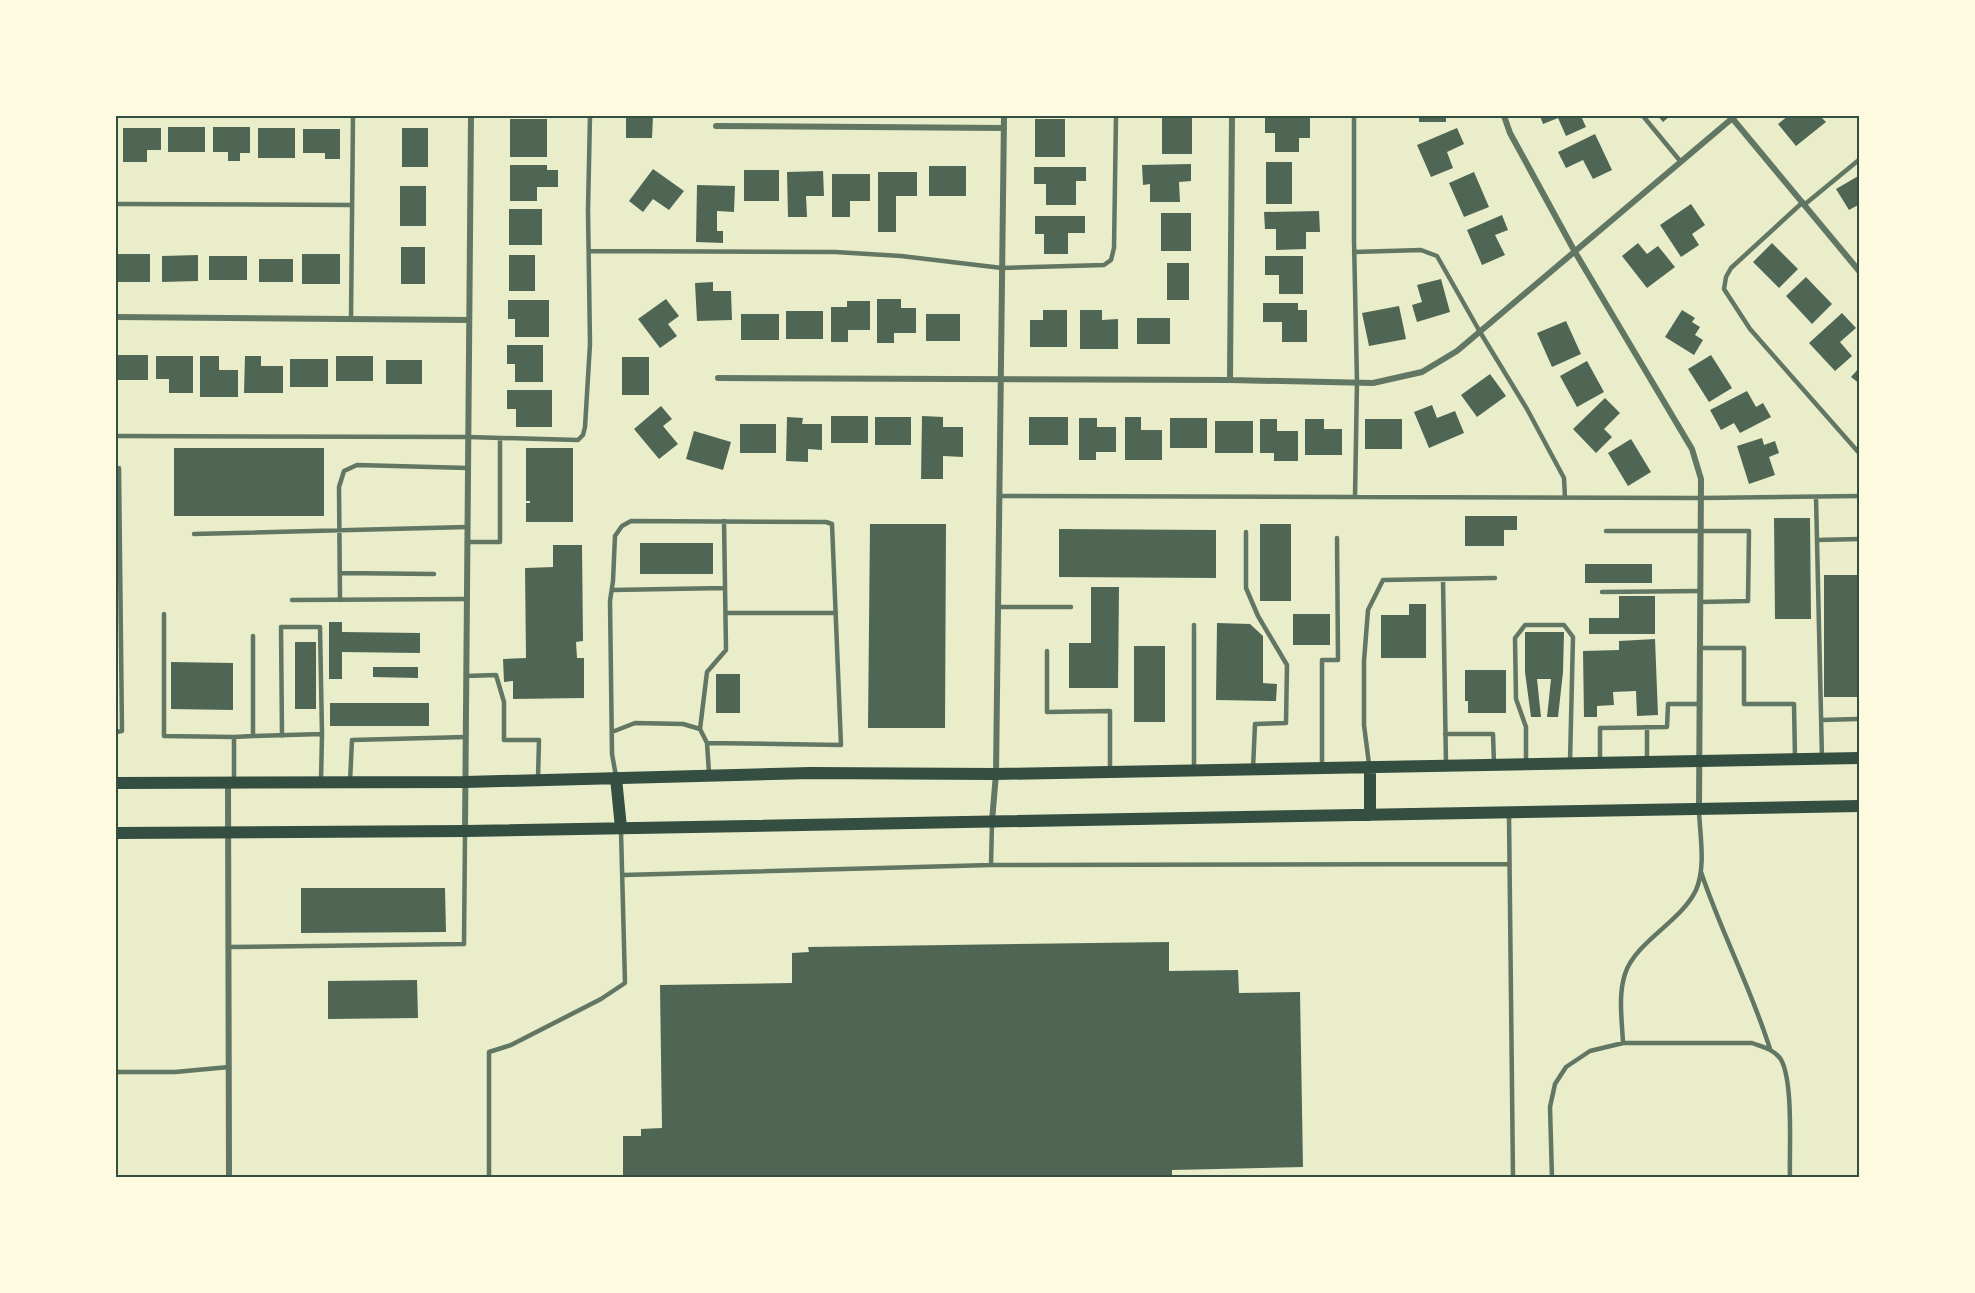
<svg xmlns="http://www.w3.org/2000/svg" width="1975" height="1293" font-family="'Fira Sans',sans-serif">
	<style>
		.building { fill: #4f6655 }
		.lines { fill: none; stroke-linecap: round; stroke-linejoin: round }
		.service { stroke: #617663; stroke-width: 4.5 }
		.minor { stroke: #617663; stroke-width: 6 }
		.secondary { stroke: #344e41; stroke-width: 12 }
		.neatline { fill: none; stroke: #344e41; stroke-width: 2 }
	</style>
	<rect width="100%" height="100%" fill="#e9edc9"/>
	<path class="building" d="M608 116H653L652 138H626V118H608Z
		M1162 116H1192V154H1162Z
		M1265 116H1310V138H1299V152H1275V133H1265Z
		M1419 116H1446V122H1419Z
		M1540 116H1581L1586 127 1566 136 1558 118 1543 124Z
		M1658 116H1670L1663 122Z
		M1788 116H1820L1826 122 1796 146 1778 124Z
		M510 119H547V157H510Z
		M1035 119H1065V157H1035Z
		M168 127H205V152H168Z
		M213 127H250V153H240V161H228V152H213Z
		M123 128H161V150H147V162H123Z
		M258 128H295V158H258Z
		M402 128H428V167H402Z
		M1457 128 1464 144 1447 152 1453 168 1431 177 1417 145Z
		M303 129H340V159H325V153H303Z
		M1595 134 1612 170 1593 179 1583 160 1566 168 1558 152Z
		M1266 162H1292V204H1266Z
		M1191 164V181L1179 182 1180 202H1150V184L1143 185 1142 165Z
		M510 165H547V170H558V187H537V201H510Z
		M929 166H966V196H929Z
		M1034 167H1086V181H1076V205H1046V184H1034Z
		M653 169 684 191 669 210 653 199 643 212 629 201Z
		M744 170H779V201H744Z
		M823 171 824 196H806L807 217H788L787 172Z
		M878 172H917V196H896V232H878Z
		M1474 172 1489 207 1464 217 1449 183Z
		M832 174H870V201H850V217H832Z
		M1860 175V204L1849 210 1836 189Z
		M697 185 735 186 734 212 717 211V231H723V243L696 242Z
		M400 186H426V226H400Z
		M1691 204 1705 225 1692 234 1699 245 1681 257 1660 225Z
		M509 209H542V245H509Z
		M1319 211 1320 232H1306V249L1276 250V229H1265L1264 212Z
		M1161 213H1191V251H1161Z
		M1502 215 1508 230 1495 235 1505 255 1482 265 1467 230Z
		M1035 216H1085V233H1068V254H1044V234H1035Z
		M1638 243 1647 254 1658 246 1675 267 1647 288 1622 256Z
		M1772 243 1798 269 1779 288 1753 262Z
		M401 247H425V284H401Z
		M116 254H150V282H116Z
		M302 254H340V284H302Z
		M198 255V281L162 282V256Z
		M509 255H535V291H509Z
		M209 256H247V280H209Z
		M1265 256H1303V294H1279V275H1265Z
		M259 259H293V282H259Z
		M1167 263H1189V300H1167Z
		M1806 277 1832 304 1812 324 1786 296Z
		M1441 279 1450 312 1417 322 1412 305 1422 302 1417 285Z
		M713 282V291H731L732 320 697 321 695 283Z
		M666 299 679 316 668 324 677 336 660 348 638 319Z
		M877 299H901V308H916V333H894V343H877Z
		M508 300H549V337H515V319H508Z
		M847 301H870V330H848V342H831V307H847Z
		M1263 303H1298V310H1307V342H1282V322H1263Z
		M1399 306 1406 339 1369 346 1362 313Z
		M1043 310H1067V347H1030V320H1043Z
		M1080 310H1102V320L1118 319V349H1080Z
		M1682 310 1695 318 1692 322 1700 327 1695 335 1703 340 1694 355 1665 337Z
		M786 311H823V339H786Z
		M1842 313 1856 328 1840 342 1852 356 1835 371 1809 343Z
		M741 314H779V340H741Z
		M926 314H960V341H926Z
		M1137 318H1170V344H1137Z
		M1566 321 1581 354 1552 367 1537 333Z
		M507 345H543V382H515V364H507Z
		M116 355H148V380H116Z
		M1711 355 1732 388 1709 402 1688 369Z
		M156 356H193V393H169V379H156Z
		M200 356H219V370H238V397H200Z
		M245 356H261V366H283V393H244Z
		M336 356H373V381H336Z
		M622 357H649V395H622Z
		M290 359H328V387H290Z
		M386 360H422V384H386Z
		M1587 361 1604 392 1577 407 1560 376Z
		M1860 367V384L1851 377Z
		M1490 374 1506 396 1477 417 1461 395Z
		M507 390H552V427H516V409H507Z
		M1747 391 1756 407 1763 403 1771 417 1740 433 1734 423 1721 430 1710 410Z
		M1605 398 1620 413 1604 429 1612 437 1596 453 1573 429Z
		M1432 405 1437 418 1455 411 1464 433 1429 448 1414 412Z
		M661 406 672 419 663 426 678 444 659 459 634 429Z
		M831 416H868V443H831Z
		M922 416 943 417V427H963V457L943 456V479H921Z
		M787 417 803 418 802 424H822V450L808 449V462L786 461Z
		M875 417H911V445H875Z
		M1029 417H1068V445H1029Z
		M1125 417H1141V430H1162V460H1125Z
		M1079 418H1097V427H1116V452H1096V460H1079Z
		M1170 418H1207V448H1170Z
		M1260 419H1277V431H1298V461H1274V453H1260Z
		M1305 419H1324V429H1342V455H1305Z
		M1365 419H1402V449H1365Z
		M1215 421H1253V453H1215Z
		M740 424H776V453H740Z
		M694 431 731 442 723 470 686 459Z
		M1762 438 1764 445 1775 441 1779 453 1769 457 1775 475 1749 484 1737 446Z
		M1631 439 1651 472 1628 486 1608 453Z
		M174 448H324V516H174Z
		M526 448H573V522H526V503H530V501H526Z
		M1465 516H1517V530H1504V546H1465Z
		M1774 518H1810L1811 619H1775Z
		M870 524H946L945 728H868Z
		M1260 524H1291V601H1260Z
		M1059 529 1216 530V578L1059 577Z
		M640 543H713V574H640Z
		M553 545H582L583 641 576 642 577 658H584V698L513 699V681L504 682 503 659 526 658 525 568 553 567Z
		M1585 564H1652V583H1585Z
		M1824 575H1860V697H1824Z
		M1091 587H1119L1118 688H1069V643H1091Z
		M1619 596H1655V634H1589V618H1619Z
		M1409 604H1426V658H1381V615H1409Z
		M1293 614H1330V645H1293Z
		M329 622H342V632L420 633V653L342 652V679H329Z
		M1217 623 1250 624 1263 636V683L1277 684 1276 701 1216 700Z
		M1525 632H1564L1563 672 1558 717H1547L1551 679H1537L1541 717H1531L1525 672Z
		M1655 639 1658 715 1637 716 1636 691 1613 692 1614 705 1597 706V717H1584L1583 651 1619 650V641Z
		M295 642H316V709H295Z
		M1134 646H1165V722H1134Z
		M171 662 233 663V710L171 709Z
		M373 667H418V678L373 677Z
		M1465 670H1506V713H1468V701H1465Z
		M716 674H740V713H716Z
		M330 703H429V726H330Z
		M301 888H445L446 932 301 933Z
		M1169 942V971L1238 970 1239 993 1300 992 1303 1167 1172 1170V1178H623V1136H641V1129L662 1128 660 985 792 983V953L809 952 808 947Z
		M417 980 418 1018 328 1019V981Z"/>
	<g class="lines">
		<path class="service" d="M1354 116V240L1357 382 1355 497 1701 498 1860 496
			M1643 116 1681 162
			M1803 202 1731 268 1726 277 1724 289 1750 329 1860 454
			M116 204 352 205
			M1804 205 1860 159
			M589 251 835 252 901 256 1002 268 1104 265 1111 260 1114 248 1116 116
			M1354 252 1421 250 1437 256 1480 332 1527 409 1564 478 1565 498
			M351 319 353 116
			M116 436 468 437 578 440 583 435 585 427 590 344 588 210 590 116
			M1000 496 1355 497
			M1816 497 1822 758
			M1606 531H1749L1748 601 1700 602
			M1246 532V588L1258 616 1287 665 1286 723 1255 724 1253 769
			M194 534 467 527
			M1817 540 1860 539
			M467 542H500V438
			M340 573 434 574
			M1443 579 1446 765
			M612 590 725 588
			M1602 592 1700 591
			M292 600 467 599
			M340 600 339 487 344 471 357 465 468 468
			M998 607H1071
			M726 613H836
			M164 614V736L234 737
			M1194 625V770
			M1700 648H1744V704H1794L1795 758
			M1047 651V712L1110 711V771
			M466 676 496 675 504 702V740H539L538 778
			M1821 720 1857 719
			M1647 727V761
			M700 729 707 672 726 650 724 521
			M116 732 122 731 119 468
			M612 732 635 723 683 724 700 729 707 743 841 745 832 524 826 522 631 521 622 526 615 536 613 581 610 601 612 754 616 776
			M1445 734H1493L1494 764
			M253 736 322 734 321 782
			M282 736 281 627H320L322 734
			M707 743 709 773
			M1600 761V728L1667 727 1668 704H1700
			M1526 762V727L1516 699 1515 638 1525 625H1564L1573 637 1570 762
			M1369 764 1364 725V661L1368 610 1383 580 1495 578
			M1322 768V660H1338L1337 538
			M234 781V737L253 736V636
			M350 782 352 740 466 737
			M1509 815 1513 1178
			M991 865 992 823
			M1701 872C1721 932 1751 988 1770 1049
			M623 875 991 865 1509 864
			M228 947 464 944 465 834
			M1623 1043C1622 1021 1618 995 1625 974 1635 942 1681 922 1696 890 1706 867 1700 836 1699 811
			M116 1072H175L229 1067
			M489 1178V1052L511 1045 601 999 625 983 621 831
			M1552 1178 1550 1107 1555 1084 1566 1067 1590 1051 1623 1043H1752C1762 1047 1773 1049 1780 1058 1794 1079 1789 1150 1790 1178"/>
		<path class="minor" d="M1504 116 1510 133 1575 252 1692 449 1701 479 1699 809
			M1732 118 1860 272
			M716 126 1004 128
			M116 317 469 320
			M718 378 1230 380 1373 383 1422 372 1457 351 1735 116
			M1230 380 1232 116
			M228 782 229 1178
			M992 821 996 774 1004 116
			M465 831 471 116"/>
		<path class="secondary" d="M1370 767V815
			M616 778 621 828
			M116 783 465 782 810 773 996 774 1860 758
			M116 833 465 831 1860 806"/>
	</g>
	<rect width="1975" height="1293" fill="none" stroke="#fefae0" stroke-width="234"/>
	<rect x="117" y="117" width="1741" height="1059" class="neatline"/>
</svg>
